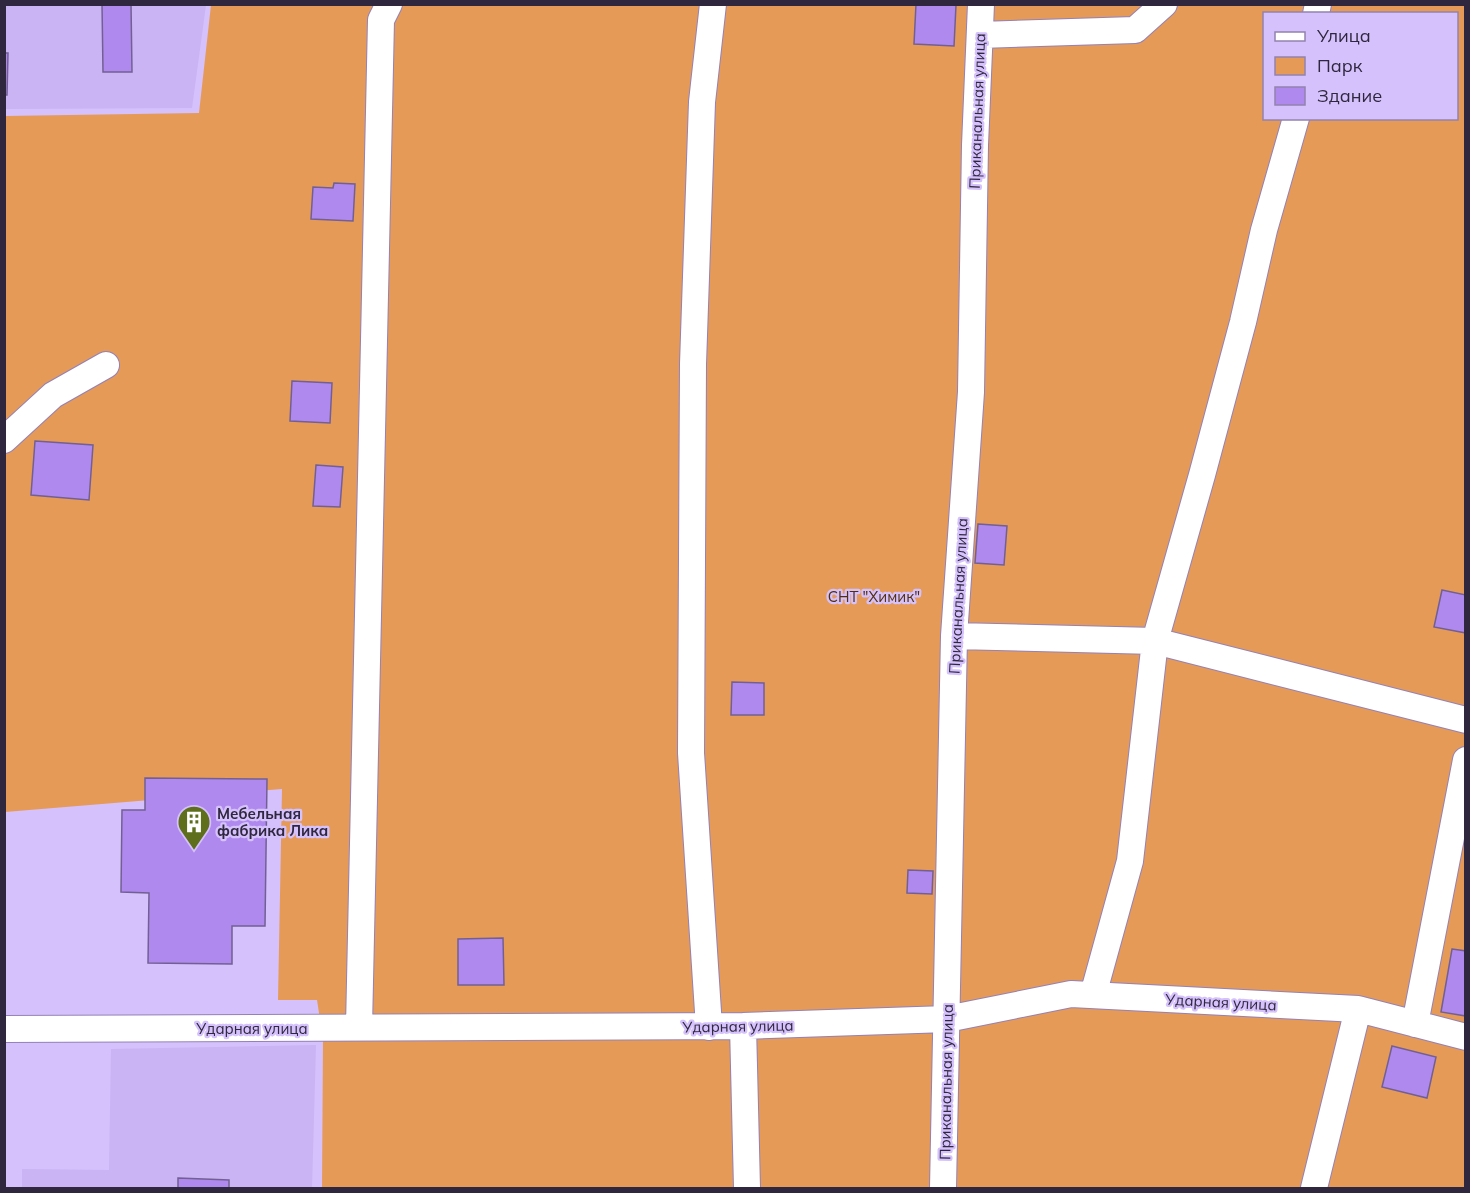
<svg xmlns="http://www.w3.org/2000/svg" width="1470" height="1193" font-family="Mulish,sans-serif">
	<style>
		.built { fill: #cab4f3 }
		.green { fill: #e59a58; fill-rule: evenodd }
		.building { fill: #b089ef; stroke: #726093; stroke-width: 1.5 }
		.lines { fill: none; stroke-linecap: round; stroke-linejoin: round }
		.minor-casing { stroke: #9481b7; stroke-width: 28 }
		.minor { stroke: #fff; stroke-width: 26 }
		.labels { text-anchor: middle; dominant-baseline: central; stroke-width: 4.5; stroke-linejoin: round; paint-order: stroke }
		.street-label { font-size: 15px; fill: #2f273e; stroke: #d5c1fb }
		.park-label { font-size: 15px; fill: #522e0a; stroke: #d5c1fb }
		.poi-label { font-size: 15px; font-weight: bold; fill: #2f273e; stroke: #d5c1fb; text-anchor: start }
	</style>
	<rect width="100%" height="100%" fill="#d5c1fb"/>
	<path class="built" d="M4 5H206L192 108 5 109Z
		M316 1045 312 1188H22V1169L109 1170 111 1049Z"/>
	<path class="green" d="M211 5H1465V1188H322L323 1039 317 1000H278L282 789 5 812V116L199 113ZM1264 14H1456V118H1264Z"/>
	<path class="building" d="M102 4H131L132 72H103Z
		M916 4 956 5 954 46 914 44Z
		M4 53H8L7 95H4Z
		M334 183 355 184 353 221 311 219 313 187 333 188Z
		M292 381 332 383 330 423 290 421Z
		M35 441 93 445 89 500 31 495Z
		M316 465 343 467 340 507 313 506Z
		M978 524 1007 526 1004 565 975 563Z
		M1442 590 1466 595V633L1434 627Z
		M732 682 764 683V715H731Z
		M145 778 267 779 265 926H232V964L148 963 149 893 121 892 122 810H145Z
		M908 870 933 871 932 894 907 893Z
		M503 938 504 985H458V939Z
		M1452 949 1466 951V1016L1441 1012Z
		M1392 1046 1436 1057 1427 1098 1382 1087Z
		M178 1178 229 1180V1188H178Z"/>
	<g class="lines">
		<g class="minor-casing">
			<path id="minor" d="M1316 14 1318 4
				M980 35 1135 30 1164 4
				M4 440 53 395 106 365
				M954 636 1155 641 1466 720
				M1093 995 1130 861 1155 641 1202 475 1243 322 1264 230 1296 118
				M1415 1024 1466 760
				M743 1026 747 1188
				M359 1027 381 20 389 4
				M709 1027 691 753 693 364 702 102 713 4
				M4 1029 743 1026 947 1019 1071 994 1358 1009 1466 1037
				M943 1188 954 636 971 392 975 145 981 4
				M1314 1188 1358 1009"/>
		</g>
		<use href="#minor" class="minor"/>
	</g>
	<defs>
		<g id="building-pin" transform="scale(1.725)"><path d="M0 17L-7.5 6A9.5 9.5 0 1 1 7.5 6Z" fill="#5e6e1b" stroke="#d5c1fb"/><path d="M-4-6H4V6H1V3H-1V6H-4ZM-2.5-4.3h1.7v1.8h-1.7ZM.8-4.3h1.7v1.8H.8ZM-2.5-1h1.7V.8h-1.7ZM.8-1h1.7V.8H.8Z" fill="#fff"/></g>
	</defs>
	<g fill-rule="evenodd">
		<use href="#building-pin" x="194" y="822"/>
	</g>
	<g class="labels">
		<g class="street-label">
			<text transform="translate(977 111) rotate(-88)">Приканальная улица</text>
			<text transform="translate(958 596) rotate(-87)">Приканальная улица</text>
			<text transform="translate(1221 1002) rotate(3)">Ударная улица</text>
			<text transform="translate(738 1026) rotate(-1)">Ударная улица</text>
			<text x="252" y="1028">Ударная улица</text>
			<text transform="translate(946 1082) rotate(-89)">Приканальная улица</text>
		</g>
		<g class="park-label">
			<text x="874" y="596">СНТ "Химик"</text>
		</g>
		<g class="poi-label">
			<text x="217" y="813">Мебельная<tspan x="217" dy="17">фабрика Лика</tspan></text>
		</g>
	</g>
	<rect width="1470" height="1193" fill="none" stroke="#2f273e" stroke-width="12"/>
	<rect x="1263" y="12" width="195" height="108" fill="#d5c1fb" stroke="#9383af" stroke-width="1.5"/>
	<rect x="1275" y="32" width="30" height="9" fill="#ffffff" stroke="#9383af" stroke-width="1.5"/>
	<text x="1317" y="42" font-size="18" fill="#2f273e">Улица</text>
	<rect x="1275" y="57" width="30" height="18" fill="#e59a58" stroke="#9383af" stroke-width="1.5"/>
	<text x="1317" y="72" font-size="18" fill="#2f273e">Парк</text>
	<rect x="1275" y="87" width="30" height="18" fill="#b089ef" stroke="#9383af" stroke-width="1.5"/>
	<text x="1317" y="102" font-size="18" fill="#2f273e">Здание</text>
</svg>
